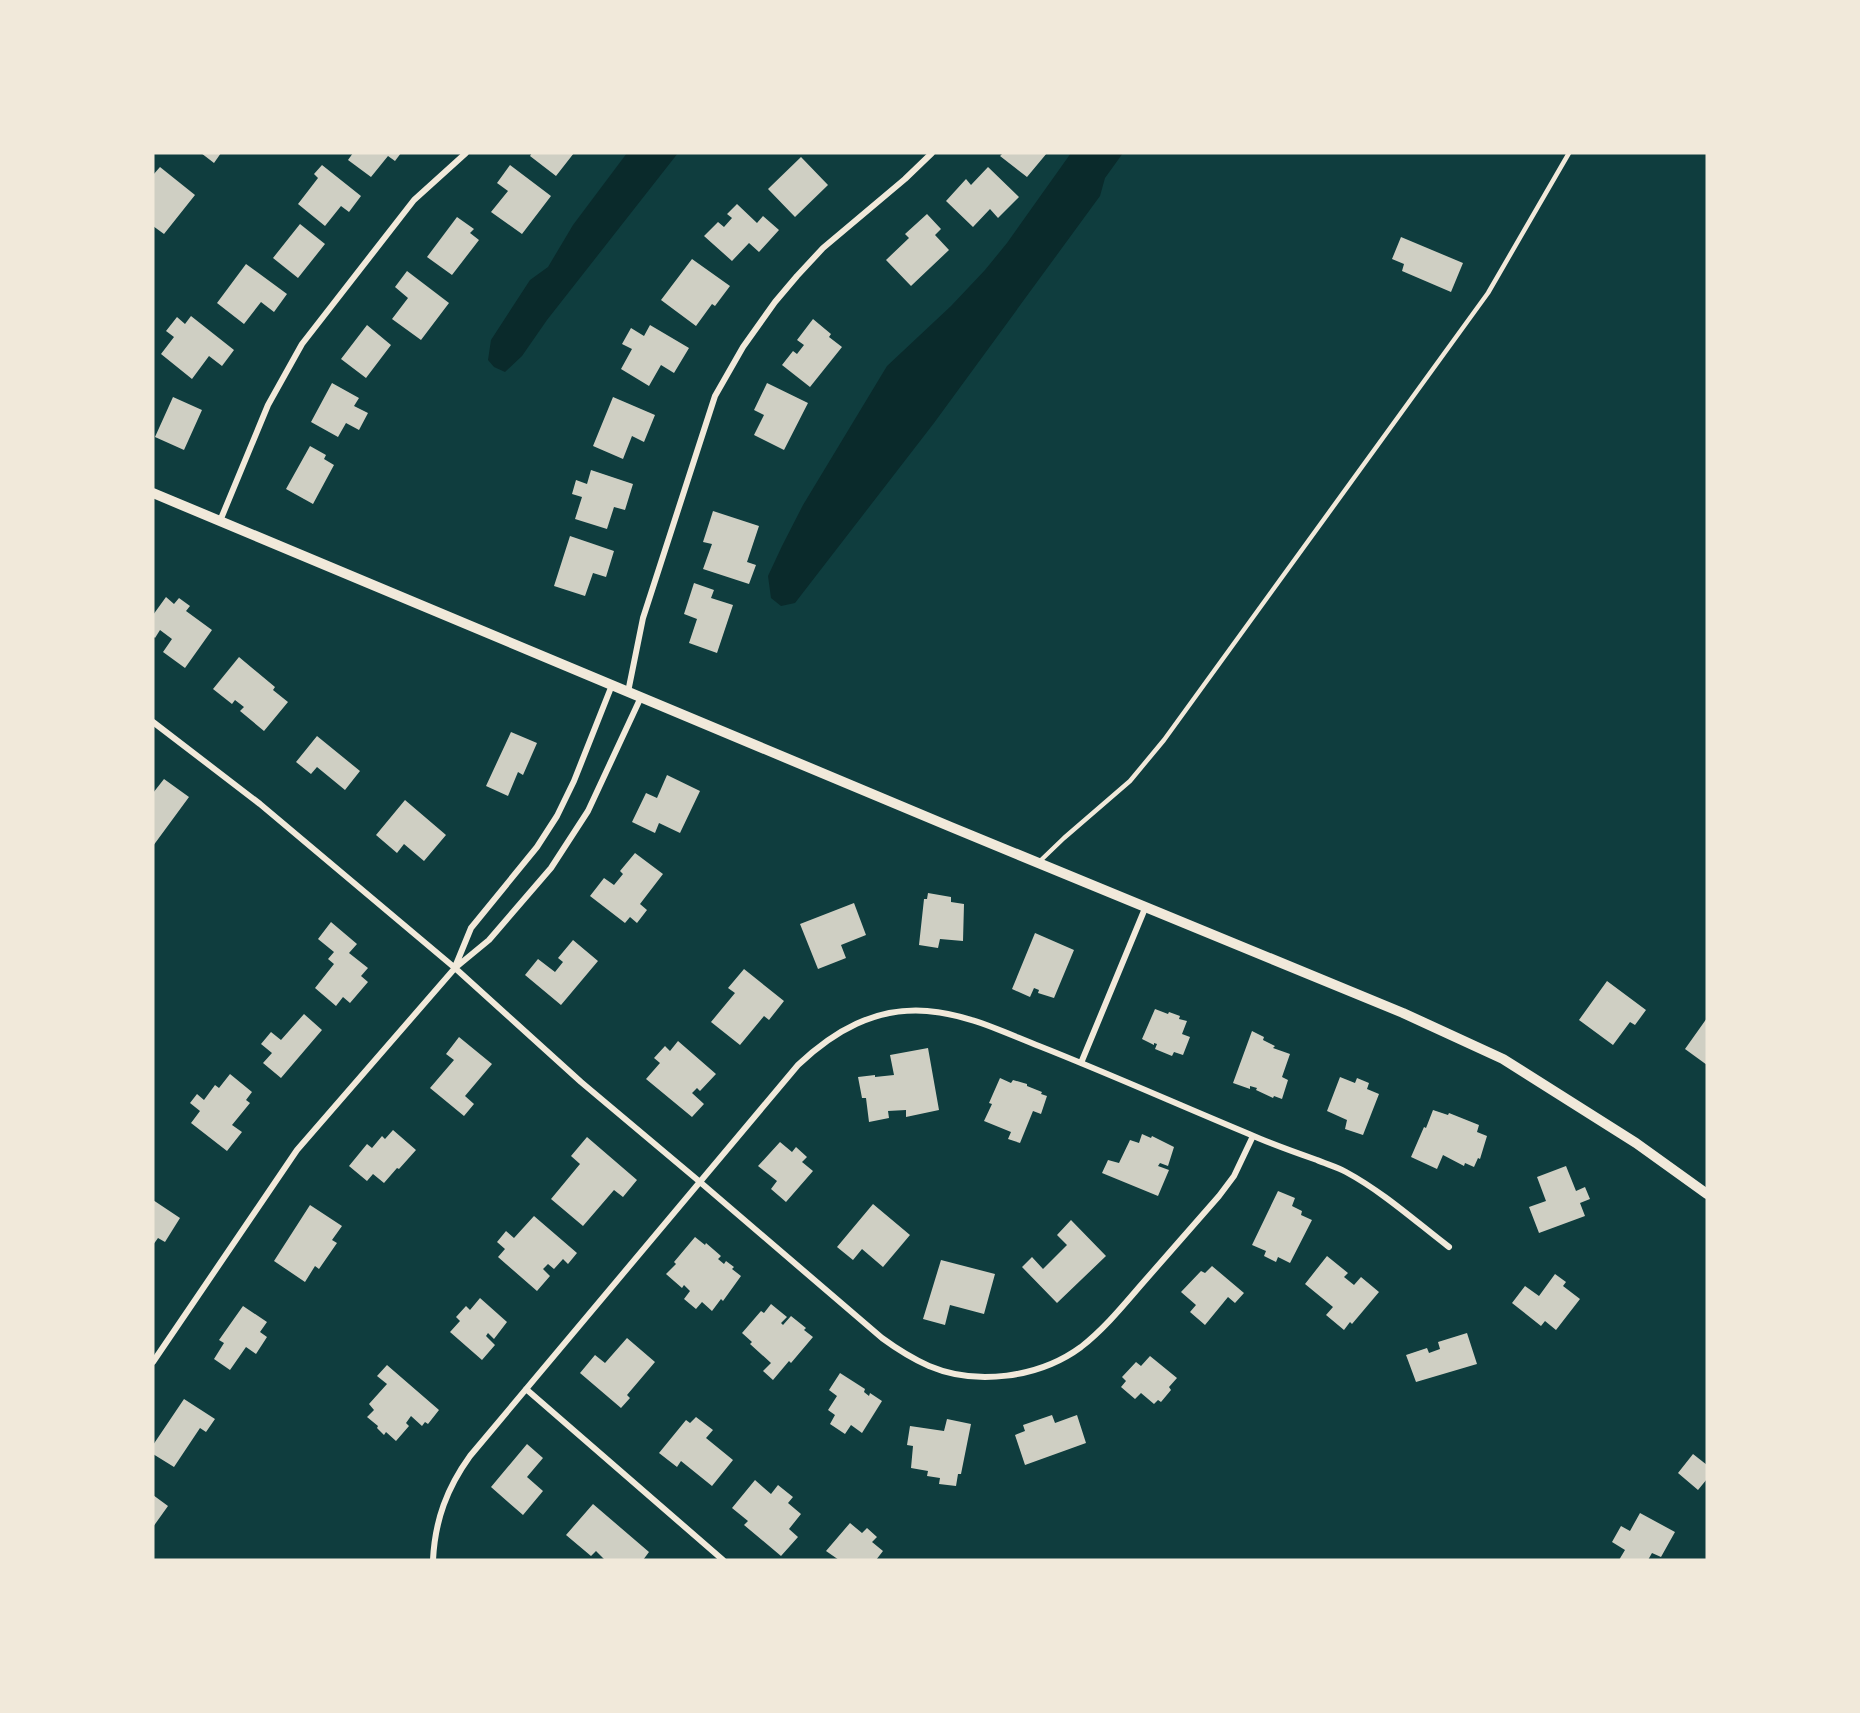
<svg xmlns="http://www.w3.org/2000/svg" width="1860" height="1713" font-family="Cabin,sans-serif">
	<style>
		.water { fill: #0a2a2b }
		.building { fill: #cfcfc3 }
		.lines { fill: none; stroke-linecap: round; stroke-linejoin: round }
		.service { stroke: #f1e9da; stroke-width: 4.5 }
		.minor { stroke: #f1e9da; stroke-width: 6 }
		.tertiary { stroke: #f1e9da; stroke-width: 10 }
	</style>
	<rect width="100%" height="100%" fill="#0f3d3e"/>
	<path class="water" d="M627 153H678L547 320 522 356 505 372 494 367 488 360 491 340 530 280 548 267 573 225Z
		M1071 153H1123L1105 178 1100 196 934 423 795 603 781 606 771 598 768 576 782 546 803 505 887 366 951 306 985 270 1007 243Z"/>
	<path class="building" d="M201 153H221L214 163Z
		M353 153H401L395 161 388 156 371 177 348 160Z
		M532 153H574L556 176 530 156Z
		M1003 153H1047L1027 177 1000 156Z
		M801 157 828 185 795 217 768 189Z
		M322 165 361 196 349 212 341 206 325 226 298 204 318 178 314 174Z
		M510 165 551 196 522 234 491 212 508 191 497 183Z
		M160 167 195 195 164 234 153 226V175Z
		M988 167 1019 197 998 218 990 209 973 227 946 201 966 179 971 185Z
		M737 204 757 223 763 216 779 230 759 252 749 243 732 261 704 236 718 222 724 227 732 218 727 214Z
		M927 214 941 229 935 235 949 250 911 286 886 260 909 238 905 234Z
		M457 217 474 229 470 233 479 240 452 275 427 257Z
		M300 224 325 244 298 278 273 258Z
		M1401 237 1463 263 1451 292 1402 271 1404 264 1392 259Z
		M692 259 730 286 715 306 712 304 696 326 661 300Z
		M246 264 287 294 274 312 261 302 244 324 217 303Z
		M407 271 449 303 421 340 392 319 408 298 395 287Z
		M191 316 234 350 222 366 209 356 192 379 161 354 174 337 166 331 177 317 185 324Z
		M813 319 831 334 829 337 842 347 810 387 782 365 793 351 797 354 804 345 797 340Z
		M367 325 391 345 366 378 341 359Z
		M650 325 689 348 674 373 661 365 649 386 621 369 632 349 622 344 631 328 644 336Z
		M332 383 359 398 354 406 368 413 359 430 346 423 338 437 311 422Z
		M767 383 808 403 784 450 754 435 764 415 754 410Z
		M173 397 202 410 184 450 155 437Z
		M613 397 655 415 644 442 632 436 623 459 593 446Z
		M310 446 326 455 324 459 334 465 313 504 286 489Z
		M591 470 633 484 625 510 614 507 607 529 575 519 582 497 572 494 576 480 587 484Z
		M713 511 759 526 747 562 756 565 749 584 703 569 712 544 703 542Z
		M570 536 614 551 606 577 593 573 585 596 554 586Z
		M694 583 714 590 711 598 733 605 717 653 689 643 697 619 684 614Z
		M166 597 174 604 179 598 190 606 186 611 212 630 185 668 163 652 172 639 160 630 155 638 153 636V615Z
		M239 657 275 687 273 690 288 702 264 731 240 711 244 707 235 700 232 704 213 689Z
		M511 732 537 743 523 775 518 772 508 796 486 786Z
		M317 736 360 771 345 790 317 767 311 774 296 762Z
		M667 775 700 791 680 833 659 823 655 833 632 822 646 793 657 798Z
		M164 779 189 797 153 846V793Z
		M405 800 446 835 424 861 404 844 397 853 376 835Z
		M635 853 663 874 640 904 647 910 637 923 630 917 625 923 590 896 604 878 614 885 623 874 620 871Z
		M928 893 951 897V902L964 904 963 941 940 939 938 948 919 945 924 899H927Z
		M854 903 866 935 841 945 846 958 818 969 800 924Z
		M331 922 357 944 349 953 368 968 361 976 368 982 350 1003 343 997 336 1006 315 988 334 964 328 959 334 952 318 939Z
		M1035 933 1074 950 1054 998 1038 993 1039 990 1034 988 1030 997 1012 989Z
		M573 940 598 961 561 1005 525 975 538 959 555 972 563 962 558 958Z
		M744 969 784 1001 769 1020 764 1016 740 1045 711 1022 735 993 728 988Z
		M1607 981 1646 1010 1635 1025 1630 1022 1613 1045 1579 1020Z
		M1155 1009 1168 1014 1169 1012 1180 1016 1179 1019 1187 1021 1182 1034 1190 1037 1183 1055 1174 1052 1172 1056 1155 1049 1157 1044 1154 1043V1045L1142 1039Z
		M304 1014 322 1030 281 1078 263 1063 272 1053 261 1044 271 1032 281 1040Z
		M1707 1018V1065L1685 1049Z
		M1252 1031 1264 1037 1263 1040 1275 1046 1273 1048 1290 1054 1282 1077 1288 1080 1282 1099 1274 1096 1273 1098 1256 1090 1257 1088 1250 1086V1089L1233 1083Z
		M459 1037 492 1064 465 1096 474 1104 464 1116 430 1088 454 1060 446 1054Z
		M678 1041 716 1074 700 1091 697 1088 692 1093 704 1104 692 1117 646 1079 660 1063 654 1058 665 1046 670 1051Z
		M928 1048 939 1110 906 1117V1110L888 1111 889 1118 869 1122 866 1098H862L858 1077 875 1075V1077L894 1075 890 1055Z
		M230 1074 252 1092 246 1100 250 1103 232 1125 242 1132 227 1151 191 1123 200 1111 190 1103 197 1094 204 1100 215 1085 219 1088Z
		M1340 1077 1355 1083 1357 1078 1369 1083 1367 1089 1379 1094 1363 1135 1345 1129 1347 1120 1327 1111Z
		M1000 1078 1011 1083 1013 1080 1027 1084V1086L1042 1092 1041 1094 1047 1096 1041 1114 1033 1111 1020 1143 1008 1139 1011 1132 984 1121 992 1104 989 1103Z
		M1433 1110 1448 1115 1449 1113 1479 1125 1477 1132 1487 1136 1480 1159 1478 1158 1474 1167 1465 1163 1464 1166 1443 1155 1437 1169 1411 1157 1424 1127 1426 1128Z
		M393 1130 416 1150 399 1169 397 1168 384 1183 373 1174 367 1181 349 1166 367 1144 372 1148 382 1136 385 1139Z
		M1142 1134 1151 1138 1152 1136 1174 1147 1168 1166 1160 1163 1158 1166 1169 1170 1158 1196 1102 1173 1108 1160 1119 1163 1130 1140 1139 1143Z
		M587 1137 637 1180 623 1197 614 1190 583 1226 551 1199 580 1164 571 1156Z
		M780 1142 792 1152 796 1147 807 1157 802 1162 813 1171 786 1202 771 1189 777 1181 758 1166Z
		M1566 1166 1576 1191 1585 1187 1590 1199 1580 1203 1585 1216 1539 1233 1529 1207 1546 1201 1537 1177Z
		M1278 1191 1295 1198 1292 1206 1302 1211 1301 1215 1312 1220 1290 1263 1278 1257 1276 1262 1264 1256 1266 1251 1252 1245Z
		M153 1200 180 1218 165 1242 158 1238 153 1245Z
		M873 1204 910 1235 883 1267 862 1249 853 1260 837 1247Z
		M310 1205 342 1226 332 1240 337 1243 319 1269 315 1266 305 1282 274 1261Z
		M534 1216 577 1253 568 1264 563 1259 554 1269 548 1264 543 1269 550 1276 537 1291 498 1257 505 1249 497 1242 506 1231 514 1238Z
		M1071 1220 1106 1256 1057 1303 1022 1267 1032 1257 1043 1269 1067 1245 1057 1235Z
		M695 1237 705 1245 706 1243 721 1256 718 1259 724 1264 726 1261 734 1267 732 1269 741 1276 723 1301 721 1299 712 1311 702 1302 696 1309 684 1299 690 1291 684 1285 682 1288 666 1274 676 1264 674 1262Z
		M1327 1256 1348 1273 1344 1277 1354 1285 1361 1277 1379 1292 1352 1324 1350 1322 1344 1330 1326 1315 1333 1307 1305 1284Z
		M941 1260 995 1274 984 1314 950 1305 945 1325 923 1319Z
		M1212 1266 1244 1293 1235 1303 1228 1297 1205 1325 1190 1312 1196 1305 1181 1292 1201 1271 1205 1273Z
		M1555 1274 1566 1282 1563 1286 1580 1299 1556 1330 1545 1321 1541 1326 1512 1303 1525 1286 1539 1296Z
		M480 1298 507 1322 494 1339 488 1333 486 1336 495 1345 482 1360 450 1332 460 1321 456 1317 466 1306 470 1310Z
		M771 1304 787 1317 781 1323 783 1325 791 1316 806 1328 804 1330 813 1337 791 1363 789 1361 773 1380 763 1371 771 1363 750 1344 752 1342 742 1333 761 1311 764 1313Z
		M243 1306 267 1322 260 1332 267 1337 256 1354 246 1347 230 1370 214 1359 224 1343 219 1340Z
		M1467 1333 1477 1364 1416 1382 1406 1355 1427 1348 1429 1353 1440 1349 1438 1342Z
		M627 1338 655 1362 627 1395 630 1398 621 1408 580 1373 595 1355 605 1363Z
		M1150 1356 1177 1378 1169 1387 1171 1390 1161 1402 1158 1400 1154 1404 1141 1393 1135 1399 1121 1387 1126 1381 1122 1377 1136 1362 1141 1366Z
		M387 1365 439 1410 428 1424 425 1422 422 1426 411 1416 406 1423 409 1426 396 1441 386 1432 384 1435 377 1428 378 1426 367 1417 374 1410 369 1404 387 1384 377 1376Z
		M840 1373 865 1389 864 1392 869 1396 870 1393 882 1401 862 1433 851 1425 845 1434 830 1424 835 1415 828 1410 837 1396 829 1390Z
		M184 1399 215 1419 206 1432 200 1428 174 1467 153 1454V1445Z
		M1052 1415 1055 1423 1077 1415 1086 1443 1025 1465 1015 1435 1025 1431 1023 1425Z
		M696 1417 713 1430 706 1438 733 1460 712 1486 681 1461 677 1467 659 1453 686 1420 690 1423Z
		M947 1419 971 1424 961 1474H958L956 1486 939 1484 940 1478 927 1476 928 1471 911 1468 913 1446 907 1445 910 1426 944 1431Z
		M527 1444 543 1458 527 1477 543 1491 523 1515 491 1487Z
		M1693 1454 1707 1465V1479L1698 1490 1678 1473Z
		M755 1480 771 1494 778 1485 793 1497 788 1503 801 1514 789 1529 798 1537 781 1556 744 1525 748 1521 732 1508Z
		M153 1495 168 1506 153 1527Z
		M593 1504 649 1552 643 1560H605L596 1551 591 1556 566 1535Z
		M1640 1513 1675 1532 1661 1557 1652 1553 1648 1560H1619L1625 1550 1612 1542 1621 1526 1630 1531Z
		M850 1523 862 1533 867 1528 877 1537 872 1542 883 1551 876 1560H839L826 1551Z"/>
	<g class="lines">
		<path class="service" d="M1039 862 1064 838 1130 781 1164 740 1488 293 1569 153"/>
		<path class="minor" d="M220 521 268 405 302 344 414 200 466 153
			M628 692 643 618 715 396 743 347 775 302 797 276 823 248 905 179 932 153
			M153 722 260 804 455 968 581 1082 700 1182 882 1338C897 1349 911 1358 929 1366 976 1386 1039 1378 1081 1347 1104 1329 1122 1307 1141 1285 1167 1255 1193 1226 1219 1196L1234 1176 1253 1136
			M455 967 471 928 537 847 557 816 574 781 612 685
			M1081 1063 1146 906
			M153 1362 297 1150 455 968 489 940 551 868 588 811 641 697
			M526 1389 723 1560
			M433 1560C435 1520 447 1488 470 1456L798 1065C834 1031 875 1007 927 1011 967 1014 1003 1032 1039 1046 1110 1074 1179 1105 1249 1134 1271 1144 1294 1152 1317 1160 1326 1164 1337 1167 1346 1172 1383 1192 1415 1221 1449 1247"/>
		<path class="tertiary" d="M153 493 951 827 1403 1013 1503 1059 1636 1143 1707 1194"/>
	</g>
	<rect width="1860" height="1713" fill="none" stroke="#f1e9da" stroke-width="309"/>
</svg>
